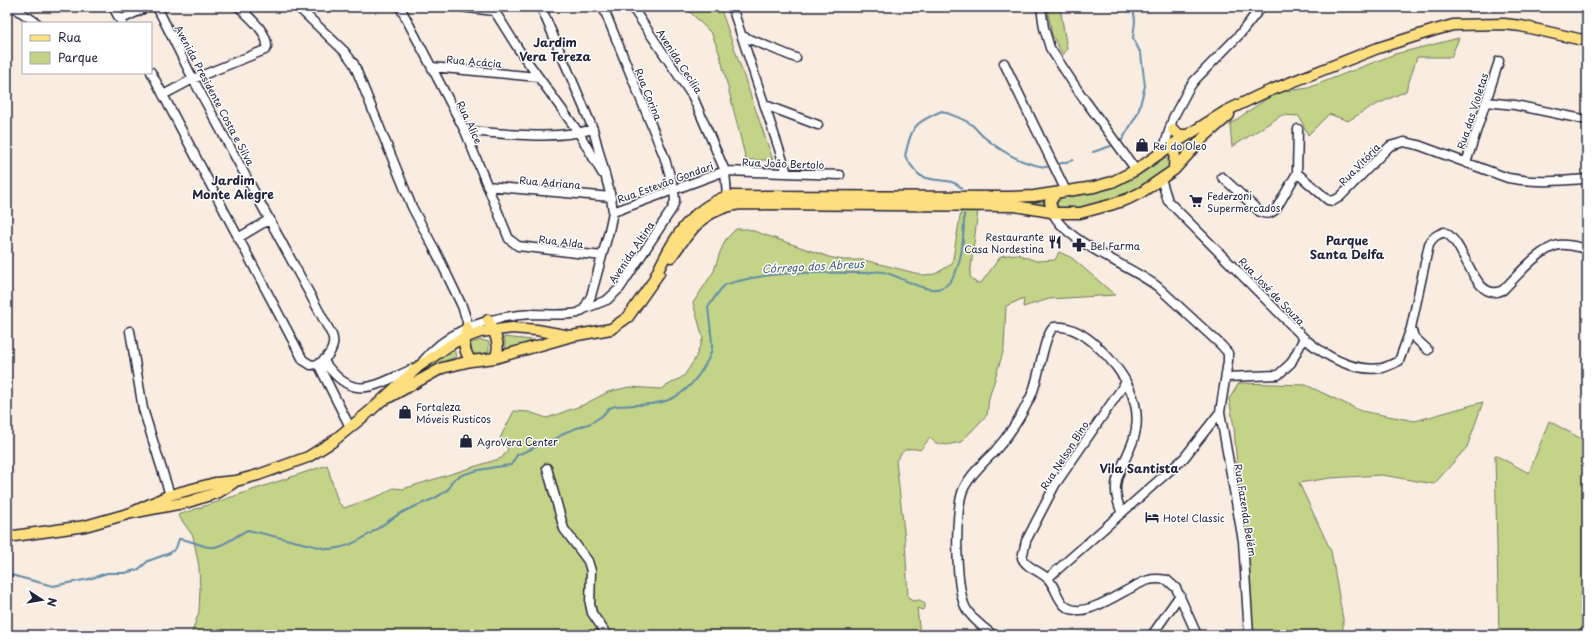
<svg xmlns="http://www.w3.org/2000/svg" width="1594" height="642" font-family="'Playpen Sans',sans-serif">
	<style>
		.green { fill: #c3d388; stroke: #727a62 }
		.lines { fill: none; stroke-linecap: round; stroke-linejoin: round }
		.stream { stroke: #628ca7; stroke-width: 2 }
		.minor-casing { stroke: #22223b; stroke-width: 11 }
		.major-casing { stroke: #22223b; stroke-width: 13 }
		.minor { stroke: #fff; stroke-width: 8 }
		.major { stroke: #fedf80; stroke-width: 10 }
		.labels { text-anchor: middle; dominant-baseline: central; stroke-width: 3; stroke-linejoin: round; paint-order: stroke }
		.street-label { font-size: 10px; fill: #22223b; stroke: #fff }
		.poi-label { font-size: 10px; fill: #22223b; stroke: #fff; text-anchor: start }
		.water-label { font-size: 11px; font-style: italic; fill: #47607a; stroke: #fff }
		.quarter-label { font-size: 12px; font-weight: bold; fill: #22223b; stroke: #fff }
	</style>
	<rect width="100%" height="100%" fill="#f9ece1"/>
	<filter id="ink" filterUnits="userSpaceOnUse"><feTurbulence type="fractalNoise" baseFrequency=".025" numOctaves="2"/><feDisplacementMap in="SourceGraphic" scale="8" xChannelSelector="R" yChannelSelector="G"/><feConvolveMatrix kernelMatrix="1 2 1 2 8 2 1 2 1" color-interpolation-filters="sRGB"/></filter>
	<g filter="url(#ink)">
		<path class="green" d="M685 7H720L773 160H746L720 55 712 34Z
			M1047 7H1060L1067 49 1063 55 1052 35Z
			M1459 38 1451 57H1417L1406 91 1367 109 1348 121 1329 114 1308 135 1299 116 1282 115 1232 147 1230 124 1275 93 1308 88 1395 54Z
			M1212 125 1183 154 1182 143Z
			M1164 158 1171 160 1170 166C1150 184 1084 219 1058 207L1057 203 1063 196C1105 195 1132 182 1164 158Z
			M1044 198 1043 206 1011 200Z
			M978 210 970 276 976 283H981L1001 256 1017 254 1036 261 1055 260 1059 252 1072 258 1115 295 1049 299 1023 307 1024 298 1006 306 1004 349 989 398 987 415 961 442 946 445 936 443 930 438 920 450C907 447 903 449 896 461L905 540 908 597 912 601 920 600 925 604V608L922 610 917 608 920 635H191L199 612 200 589 199 567 193 536 178 515 327 465 338 502 344 508 381 495 393 488 403 489 502 458 508 449 500 438 514 411 529 412 547 418 583 405 608 392 629 387 661 389 684 376 695 359 703 338 693 303 714 271 720 252 726 239 736 229H748L829 257 843 260H864L923 275 935 274 952 264 961 211Z
			M504 337 541 341 506 351Z
			M481 340 489 342V351L484 355 473 354 469 348 471 343Z
			M454 348 456 357 442 362 408 382Z
			M1239 383 1306 385 1361 411 1415 421 1483 402 1467 447 1434 484 1382 475 1330 478 1299 483 1331 551 1343 619V635H1250L1234 427 1229 399Z
			M1549 421 1587 442V635H1499L1495 455 1529 473Z"/>
		<g class="lines">
			<path class="stream" d="M1122 140 1138 113 1145 86 1141 54 1133 38 1135 21 1133 7
				M1093 152 1111 146
				M1059 164 1073 160
				M962 188C951 177 935 183 921 176 915 173 909 162 905 156 912 127 913 123 942 111 951 115 962 118 971 124 975 127 979 133 984 137 1002 152 1023 165 1047 167
				M7 574 53 586 89 579 107 573H125L139 569 148 561 170 553 176 548 179 539C191 539 207 551 218 546 229 543 238 534 248 530L327 549C358 550 381 522 407 510 421 503 439 499 450 487L451 482C459 471 498 467 511 465L517 455 557 438 566 432 591 423 602 416 609 408 616 406C656 404 678 407 702 370 706 363 712 355 712 347 712 334 709 320 708 307 713 301 718 291 724 286 728 283 735 282 739 281 779 270 821 273 862 273 869 273 877 270 883 272 899 275 925 294 941 288 963 280 964 233 964 214"/>
			<g class="minor-casing">
				<path id="minor" d="M13 7 37 23
					M113 7 122 23
					M298 7 345 52 354 64 412 207 437 254 462 306 467 321V327
					M400 7 465 131 509 239 518 246 602 256
					M461 7 494 11
					M492 7 519 50 579 133 602 173
					M632 7 693 97 725 171 727 196
					M732 7 787 173
					M1041 7 1044 28 1050 48 1079 92 1136 170
					M120 20 147 7
					M742 36 796 58
					M1004 63 1066 191
					M432 67 538 77
					M151 72 303 360 311 365C325 365 337 347 332 335L193 79 157 7
					M163 95 193 79 265 50 267 47C268 32 249 17 239 7
					M1486 102 1515 105 1587 120
					M765 105 818 125
					M465 131C506 133 553 141 593 129
					M1163 151 1173 118 1189 88 1195 80 1240 34 1261 7
					M1466 163 1499 61
					M1297 173 1328 200 1333 201 1340 197 1390 146 1404 142 1418 145 1508 178C1535 183 1560 181 1587 179
					M1222 177 1260 212C1267 215 1271 214 1276 209L1297 173 1298 129
					M1161 179 1168 201 1304 338C1325 356 1353 372 1382 368 1387 367 1394 363 1399 361L1411 328 1429 244C1433 237 1436 235 1444 232 1467 242 1473 305 1503 290 1516 277 1540 248 1559 245 1568 244 1578 247 1587 249
					M487 186 611 197
					M613 212 725 171 840 175
					M238 238 270 219
					M584 309 607 300 620 288 672 209 675 201 674 189 664 156 603 7
					M1411 328 1414 337 1428 350
					M130 331 143 409 170 495
					M323 360C354 405 374 385 415 368
					M423 361C450 328 492 316 532 314 547 314 563 316 578 313L584 309 591 296 609 231 613 212 611 197 593 129 541 7
					M318 364 350 427
					M1226 377 1278 375 1291 363 1304 338
					M1126 382 1055 485 1026 541 1022 558C1026 568 1041 571 1048 579 1055 586 1057 598 1064 605 1084 624 1128 585 1149 580 1155 578 1161 579 1167 580L1176 588 1197 635
					M1220 412 1243 541 1249 635
					M547 468 564 529 588 561 591 571 590 604 592 613 607 635
					M1048 578 1184 458 1220 412 1228 361V353L1221 345 1158 287C1133 267 1065 242 1053 213
					M993 635C984 628 973 620 967 610 955 593 954 506 964 488 971 474 984 462 995 451 1009 435 1021 417 1030 398 1040 380 1042 337 1054 327 1070 325 1085 335 1097 346 1123 370 1146 404 1133 441 1123 469 1107 481 1122 513
					M1152 635 1180 595"/>
			</g>
			<g class="major-casing">
				<path id="major" d="M1173 130 1180 135H1188
					M1174 170 1175 143
					M1053 213 1050 202 1056 193
					M671 257C692 229 703 209 740 204L1015 206 1057 213H1080L1110 205 1128 199 1142 192 1174 170 1204 137 1229 115
					M655 277C672 241 688 211 727 196L1010 197 1034 196 1094 187 1112 182 1136 170 1175 143 1226 111 1264 93 1378 48 1435 30 1453 25 1504 24 1521 26 1587 41
					M488 320C494 332 502 345 495 358
					M467 327C464 340 462 349 471 361
					M386 399 442 368 471 361 495 358 572 336 611 329 628 317 659 273
					M131 513 170 495 215 483 236 481 258 475 308 457 332 442 369 412 418 367 453 343 464 338 480 332 512 328 537 330 570 336
					M7 537 85 526 131 513 188 502 219 492 233 483"/>
			</g>
			<use href="#minor" class="minor"/>
			<use href="#major" class="major"/>
		</g>
	</g>
	<defs>
		<g id="shop-bare" transform="scale(1.08)"><path d="M-5-2.5h2.3a2.7 3.5 0 0 1 5.4 0H5L5.5 6h-11ZM-1.5-2.5h3a1.5 2.3 0 0 0-3 0Z" fill="#22223b" stroke="#fff" stroke-width="2.5" paint-order="stroke"/></g>
		<g id="supermarket-bare" transform="scale(1.08)"><path d="M-6-5.5h2.5l.6 2H6L4.5 2H-2.5L-4.4-4H-6ZM-1.5 3.2a1.3 1.3 0 1 0 .1 0ZM3 3.2a1.3 1.3 0 1 0 .1 0Z" fill="#22223b" stroke="#fff" stroke-width="2.5" paint-order="stroke"/></g>
		<g id="restaurant-bare" transform="scale(1.08)"><path d="M-5-6h1v4h1v-4h1v4h1v-4h1v5L-1.5 .5V6h-2V.5L-5-1ZM5-6V6H3V1.5H1.5Q1.5-4 5-6Z" fill="#22223b" stroke="#fff" stroke-width="2.5" paint-order="stroke"/></g>
		<g id="pharmacy-bare" transform="scale(1.08)"><path d="M-2-6h4v4h4v4h-4v4h-4v-4h-4v-4h4Z" fill="#22223b" stroke="#fff" stroke-width="2.5" paint-order="stroke"/></g>
		<g id="hotel-bare" transform="scale(1.08)"><path d="M-6-4.5h1.5V1H6V5H4.5V3h-9V5H-6ZM-4 0a1.8 1.8 0 1 1 3.6 0ZM.5 0V-2.5h3Q6-2.5 6 0Z" fill="#22223b" stroke="#fff" stroke-width="2.5" paint-order="stroke"/></g>
	</defs>
	<g fill-rule="evenodd">
		<use href="#shop-bare" x="1142" y="145"/>
		<use href="#supermarket-bare" x="1196" y="201"/>
		<use href="#restaurant-bare" x="1055" y="242"/>
		<use href="#pharmacy-bare" x="1079" y="245"/>
		<use href="#shop-bare" x="405" y="412"/>
		<use href="#shop-bare" x="466" y="441"/>
		<use href="#hotel-bare" x="1152" y="517"/>
	</g>
	<g class="labels">
		<g class="street-label">
			<text transform="translate(474 61) rotate(5)">Rua Acácia</text>
			<text transform="translate(680 61) rotate(57)">Avenida Cecilia</text>
			<text transform="translate(649 94) rotate(68)">Rua Corina</text>
			<text transform="translate(215 95) rotate(62)">Avenida Presidente Costa e Silva</text>
			<text transform="translate(1472 111) rotate(-72)">Rua das Violetas</text>
			<text transform="translate(470 122) rotate(65)">Rua Alice</text>
			<text transform="translate(783 163) rotate(2)">Rua João Bertolo</text>
			<text transform="translate(1359 164) rotate(-46)">Rua Vitória</text>
			<text transform="translate(550 182) rotate(5)">Rua Adriana</text>
			<text transform="translate(665 182) rotate(-20)">Rua Estevão Gondari</text>
			<text transform="translate(561 241) rotate(7)">Rua Alda</text>
			<text transform="translate(631 252) rotate(-56)">Avenida Altina</text>
			<text transform="translate(1272 291) rotate(46)">Rua José de Souza</text>
			<text transform="translate(1064 455) rotate(-57)">Rua Nelson Bino</text>
			<text transform="translate(1246 510) rotate(81)">Rua Fazenda Belém</text>
		</g>
		<g class="poi-label">
			<text x="1153" y="145">Rei do Oleo</text>
			<text x="1207" y="195">Federzoni<tspan x="1207" dy="12">Supermercados</tspan></text>
			<text x="1044" y="236" text-anchor="end">Restaurante<tspan x="1044" dy="12">Casa Nordestina</tspan></text>
			<text x="1090" y="245">Bel Farma</text>
			<text x="416" y="406">Fortaleza<tspan x="416" dy="12">Móveis Rusticos</tspan></text>
			<text x="477" y="441">AgroVera Center</text>
			<text x="1163" y="517">Hotel Classic</text>
		</g>
		<g class="water-label">
			<text transform="translate(813 266) rotate(-3)">Córrego dos Abreus</text>
		</g>
		<g class="quarter-label">
			<text x="555" y="42">Jardim<tspan x="555" dy="14">Vera Tereza</tspan></text>
			<text x="233" y="180">Jardim<tspan x="233" dy="14">Monte Alegre</tspan></text>
			<text x="1347" y="240">Parque<tspan x="1347" dy="14">Santa Delfa</tspan></text>
			<text x="1139" y="468">Vila Santista</text>
		</g>
	</g>
	<rect width="1594" height="642" fill="none" stroke="#fff" stroke-width="24"/>
	<rect x="12" y="12" width="1570" height="618" fill="none" stroke="#22223b" stroke-width="1.5" filter="url(#ink)"/>
	<rect x="22" y="22" width="130" height="52" fill="#ffffff" stroke="#a7a7b1"/>
	<rect x="30" y="35" width="20" height="6" fill="#fedf80" stroke="#a7a7b1"/>
	<text x="58" y="42" font-size="12" fill="#22223b">Rua</text>
	<rect x="30" y="52" width="20" height="12" fill="#c3d388" stroke="#a7a7b1"/>
	<text x="58" y="62" font-size="12" fill="#22223b">Parque</text>
	<g transform="translate(42 600) rotate(102)" stroke="#ffffff" stroke-width="3" paint-order="stroke">
	<path d="M0-3L7 15L0 10L-7 15Z" fill="#22223b"/>
	<text y="-6" font-size="11" font-weight="bold" text-anchor="middle" fill="#22223b">N</text>
	</g>
</svg>
